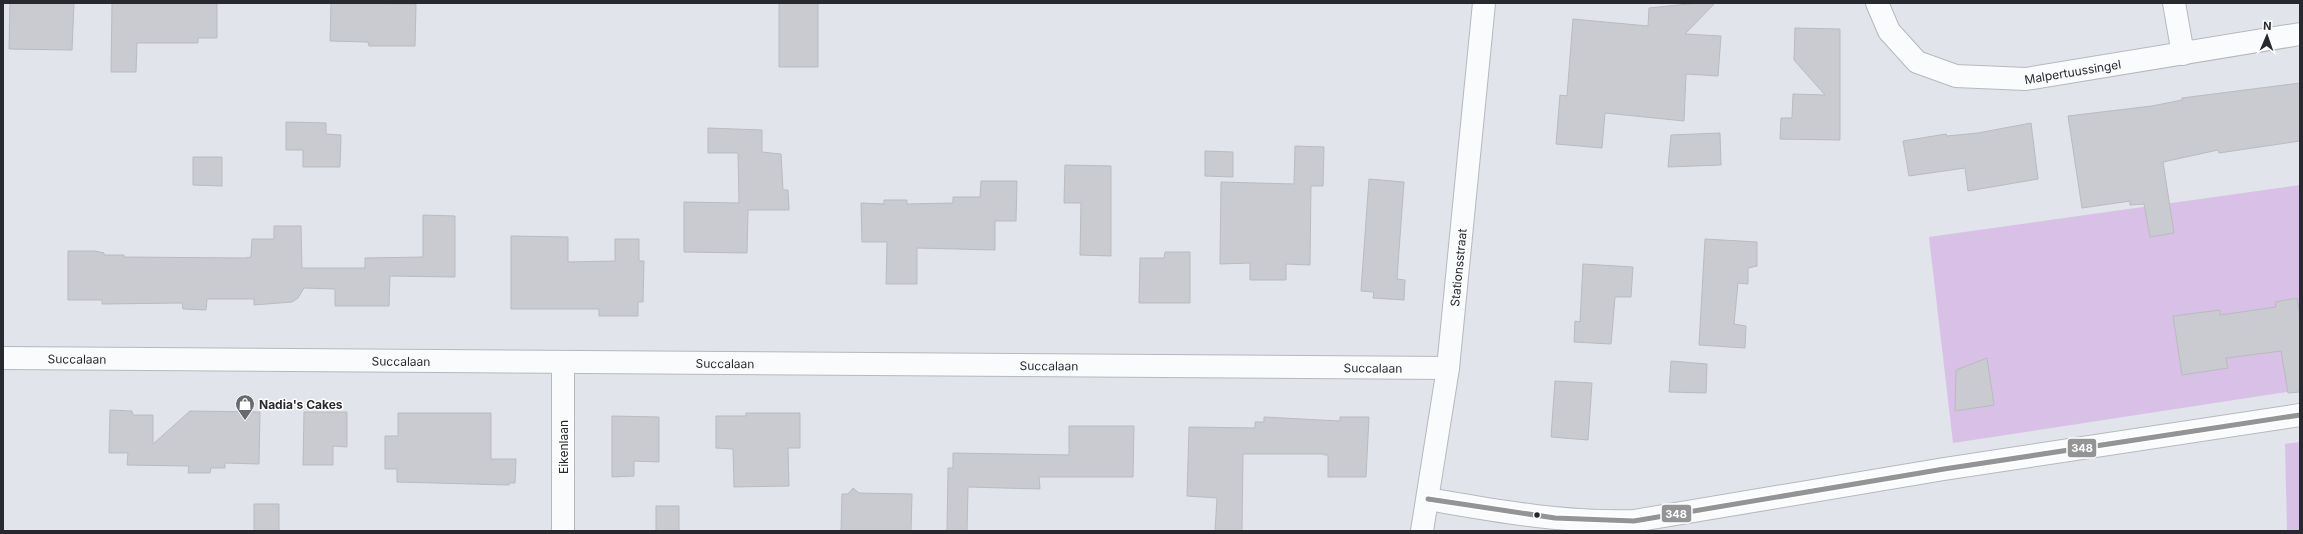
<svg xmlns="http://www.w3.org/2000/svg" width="2303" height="534" font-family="Inter,sans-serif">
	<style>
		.green { fill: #d8c0e7 }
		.building { fill: #cacbd1; stroke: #b9bbc0 }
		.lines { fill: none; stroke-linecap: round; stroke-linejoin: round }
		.minor-casing { stroke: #b6b8bd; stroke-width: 24 }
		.tertiary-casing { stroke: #b6b8bd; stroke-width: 24 }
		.minor { stroke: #fafbfc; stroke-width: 22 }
		.tertiary { stroke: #fafbfc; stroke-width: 22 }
		.bus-1-casing { stroke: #fff; stroke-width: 8 }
		.bus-1 { stroke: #939496; stroke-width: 5 }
		.bus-dot { fill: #27292e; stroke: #fff; stroke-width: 1.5 }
		.labels { text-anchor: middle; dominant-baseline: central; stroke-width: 3; stroke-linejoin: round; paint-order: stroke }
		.street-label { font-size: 12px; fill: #27292e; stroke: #fff }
		.poi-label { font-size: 12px; font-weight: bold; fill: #27292e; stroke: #fff; text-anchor: start }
		.line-badge { stroke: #fff; stroke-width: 1.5 }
		.badge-label { font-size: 11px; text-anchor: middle; font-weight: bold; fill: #fff }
	</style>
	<rect width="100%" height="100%" fill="#e1e4eb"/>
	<path class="green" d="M2300 185V390L1953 443 1929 237Z
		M2300 442V531H2287L2285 444Z"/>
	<path class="building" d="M10 3H74L72 50 9 49Z
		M112 3H217V38H198V43H137L136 72H111Z
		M331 3 416 4 415 46H369L368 42 330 41Z
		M779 3H818V67H779Z
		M1699 3H1715L1685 34 1721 36 1718 76 1686 74 1684 121 1605 113 1602 148 1556 144 1560 95 1567 96 1573 19 1648 26 1649 8Z
		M1795 28 1840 29V140L1780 139 1781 118H1792L1793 94 1825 95 1794 60Z
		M2300 83V141L2219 153 2218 150 2163 162 2174 233 2150 237 2144 204 2130 205V201L2082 208 2068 116 2152 106 2182 100V98Z
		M286 122 326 123V134L341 135 340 167H303V150H286Z
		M2031 123 2038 179 1968 191 1965 168 1909 176 1903 141 1946 134 1947 136 1978 133Z
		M708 128 762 130V152L781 154 783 190H788L789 210H748L747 253 684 252V202L739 203 738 153H708Z
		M1720 133 1721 165 1668 167 1671 135Z
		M1295 146 1324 147 1323 186H1311L1310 265 1286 264V280H1250V263L1220 264 1221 182 1294 184Z
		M1205 151 1233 152V177L1205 176Z
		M193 157H222V186L193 185Z
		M1065 165 1111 166V256L1080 255 1081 203H1064Z
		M1369 179 1404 182 1397 279 1405 280 1404 300 1373 298 1374 292 1361 291Z
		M981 181H1017L1016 221H995V250L917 248V284H886L887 242H862L861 203 884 204V200H907V204L953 203V197H980Z
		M423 215 455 216V277L390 276 389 306H335V289L304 288 298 298 292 302 254 305V299H207L206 310 183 309 182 303 102 304V300H68V251H95L104 253V255H124V257L245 258 251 257 252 239H274V226H301L302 268H365V258L423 257Z
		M511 236 568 237V262L615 261V239H639V261H644L643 302H638V316H599V309H511Z
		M1705 239 1757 242V266L1748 268V284L1738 283 1734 324 1746 326 1745 348 1699 345Z
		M1165 252H1190V303H1139L1140 258H1164Z
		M1583 264 1633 267 1631 297H1615L1611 344 1574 342 1575 321 1580 322Z
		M2297 298 2300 316V392L2288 393 2281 351 2226 358 2228 368 2182 375 2173 316 2220 310V315L2276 307 2275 302Z
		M1987 358 1994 405 1955 411 1956 370Z
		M1671 361 1707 364 1706 393 1669 392Z
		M1555 381 1592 383 1588 440 1551 437Z
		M110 410 132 411 133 415H153V444L190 411 260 412 259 464 225 463V468H211L210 473H188L189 466 127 465 128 453H109Z
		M304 412H347V447L333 446V465H303Z
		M398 413H491V459H516L515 483H509V485L397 482V469H385V436H398Z
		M746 413H800V448H788L789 486 734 487 733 449 716 448V416H746Z
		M612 416 659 417V462L634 461V476L612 477Z
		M1264 417 1340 421V417H1369L1366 477H1328V455H1324V454H1243L1242 531H1215L1217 498 1187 496 1189 427 1255 428V422H1264Z
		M1069 426H1134L1133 477H1039L1040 489 968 487 967 531H947L948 468H953V453L1069 455Z
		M853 488 859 493 912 494 911 531H841L842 494H848Z
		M254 504H279V531H254Z
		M656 506H679V531H656Z"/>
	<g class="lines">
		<g class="minor-casing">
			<g id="minor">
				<path id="s1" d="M1877 3 1889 31 1917 62 1956 76 2026 79 2300 34"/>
				<path d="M2174 3 2183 54"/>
				<path id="s2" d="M3 358 1448 368"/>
				<path d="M563 362V531"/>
				<path d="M1428 499C1498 511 1561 523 1634 521L1944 469 2300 415"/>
			</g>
		</g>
		<g class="tertiary-casing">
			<g id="tertiary">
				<path id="s3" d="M1422 531 1448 368 1484 3"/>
			</g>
		</g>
		<use href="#minor" class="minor"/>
		<use href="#tertiary" class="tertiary"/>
		<g class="bus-1-casing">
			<path id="bus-1" d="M1428 499 1555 518 1634 521 1944 469 2300 415"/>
		</g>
		<use href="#bus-1" class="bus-1"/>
	</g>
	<defs>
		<g id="shop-pin" transform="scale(1)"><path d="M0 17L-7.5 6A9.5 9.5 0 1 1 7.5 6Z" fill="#686a70" stroke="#fff"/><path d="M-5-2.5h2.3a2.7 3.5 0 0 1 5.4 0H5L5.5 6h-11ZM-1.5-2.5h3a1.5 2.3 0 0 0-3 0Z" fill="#fff"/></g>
	</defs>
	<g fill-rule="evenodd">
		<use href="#shop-pin" x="245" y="404"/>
	</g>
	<circle class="bus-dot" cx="1537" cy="515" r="3.5"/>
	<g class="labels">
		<g class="street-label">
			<text stroke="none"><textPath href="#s1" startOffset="231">Malpertuussingel</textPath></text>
			<text stroke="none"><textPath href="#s3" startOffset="266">Stationsstraat</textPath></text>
			<text stroke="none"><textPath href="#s2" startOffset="74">Succalaan</textPath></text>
			<text stroke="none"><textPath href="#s2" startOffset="398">Succalaan</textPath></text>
			<text stroke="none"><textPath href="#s2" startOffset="722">Succalaan</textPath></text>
			<text stroke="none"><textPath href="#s2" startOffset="1046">Succalaan</textPath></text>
			<text stroke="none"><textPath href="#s2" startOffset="1370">Succalaan</textPath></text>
			<text transform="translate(563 447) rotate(-90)">Eikenlaan</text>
		</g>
		<g class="poi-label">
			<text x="259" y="404">Nadia's Cakes</text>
		</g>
	</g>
	<g class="line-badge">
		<rect x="2067" y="438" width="30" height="20" rx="4" fill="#939496"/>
		<rect x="1661" y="504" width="31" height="19" rx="4" fill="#939496"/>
	</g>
	<g class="badge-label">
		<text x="2082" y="452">348</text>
		<text x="1676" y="518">348</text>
	</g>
	<rect width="2303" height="534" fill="none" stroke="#27292e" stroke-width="8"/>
	<g transform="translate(2267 36) rotate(2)" stroke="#ffffff" stroke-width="3" paint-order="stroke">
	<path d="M0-3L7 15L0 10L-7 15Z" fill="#27292e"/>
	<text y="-6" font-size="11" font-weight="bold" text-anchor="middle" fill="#27292e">N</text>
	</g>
</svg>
